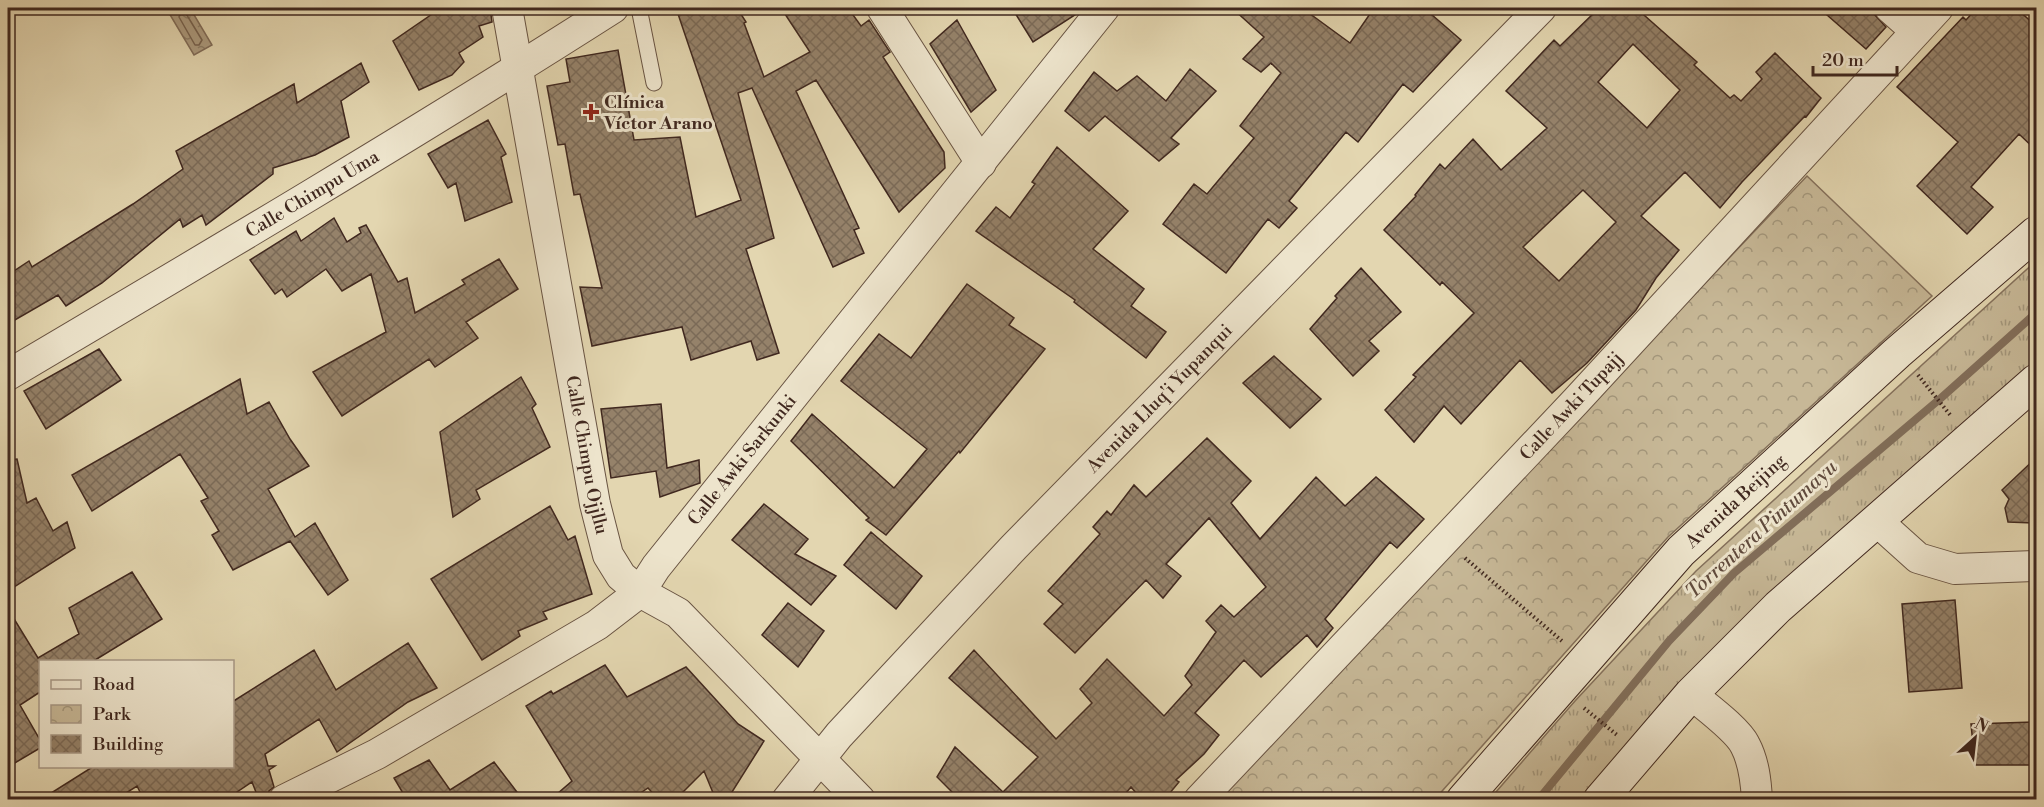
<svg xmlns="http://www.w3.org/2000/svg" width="2044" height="807" font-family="'Libre Bodoni',serif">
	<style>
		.grass { fill: url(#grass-tufts); stroke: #84705b; stroke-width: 1.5 }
		.park { fill: url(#park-crowns); stroke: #84705b; stroke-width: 1.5 }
		.water { fill: url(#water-ripples); stroke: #816d59; stroke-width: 1.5 }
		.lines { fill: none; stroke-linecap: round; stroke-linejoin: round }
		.shore { stroke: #76624f; stroke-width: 1.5 }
		.stream { stroke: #816d59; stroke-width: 8 }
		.building { fill: url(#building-cross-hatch); stroke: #40281f; stroke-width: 1.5; fill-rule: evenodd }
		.lane-casing { stroke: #695443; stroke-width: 17 }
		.street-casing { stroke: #695443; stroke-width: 32 }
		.secondary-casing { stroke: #40281f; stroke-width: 35 }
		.path { stroke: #40281f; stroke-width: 4; stroke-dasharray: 1.5 3; stroke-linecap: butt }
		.lane { stroke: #ede4cc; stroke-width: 15 }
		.street { stroke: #ede4cc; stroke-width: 30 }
		.secondary { stroke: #ede4cc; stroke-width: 33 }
		.poi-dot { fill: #8f2418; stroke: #ede4cc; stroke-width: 2 }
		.labels { text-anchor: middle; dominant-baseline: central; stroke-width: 6; stroke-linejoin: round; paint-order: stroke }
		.poi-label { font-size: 18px; font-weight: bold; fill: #40281f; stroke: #ede4cc; text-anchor: start }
		.street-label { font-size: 18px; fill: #40281f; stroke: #ede4cc }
		.water-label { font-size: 20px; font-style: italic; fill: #604a3c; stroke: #ede4cc }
	</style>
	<defs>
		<pattern id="grass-tufts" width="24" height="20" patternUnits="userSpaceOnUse" patternTransform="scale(1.5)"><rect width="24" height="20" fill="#c7b897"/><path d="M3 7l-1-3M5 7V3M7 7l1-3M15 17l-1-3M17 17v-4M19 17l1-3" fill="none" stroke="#a3967b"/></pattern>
		<pattern id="park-crowns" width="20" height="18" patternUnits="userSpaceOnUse" patternTransform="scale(1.5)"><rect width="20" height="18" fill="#c7b897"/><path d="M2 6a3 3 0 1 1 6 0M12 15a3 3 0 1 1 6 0" fill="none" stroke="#a3967b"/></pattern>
		<pattern id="water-ripples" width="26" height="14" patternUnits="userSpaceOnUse" patternTransform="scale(1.5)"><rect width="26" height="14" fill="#ac9b7f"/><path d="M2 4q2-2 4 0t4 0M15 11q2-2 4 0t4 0" fill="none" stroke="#8d7e67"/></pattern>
		<pattern id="building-cross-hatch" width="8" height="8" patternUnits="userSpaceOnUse" patternTransform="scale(1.5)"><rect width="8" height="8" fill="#95826a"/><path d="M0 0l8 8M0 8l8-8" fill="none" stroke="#7b6a57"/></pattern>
	</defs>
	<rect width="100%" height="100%" fill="#e3d6b0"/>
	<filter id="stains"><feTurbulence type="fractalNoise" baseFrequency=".00333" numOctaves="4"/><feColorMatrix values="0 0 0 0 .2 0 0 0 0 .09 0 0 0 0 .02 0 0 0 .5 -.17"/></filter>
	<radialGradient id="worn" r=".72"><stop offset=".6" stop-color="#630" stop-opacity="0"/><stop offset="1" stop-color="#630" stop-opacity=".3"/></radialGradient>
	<path class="grass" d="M2036 261V360L1960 428 1586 799 1489 800 1575 701 1696 571Z"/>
	<path class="park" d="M1807 176 1932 296 1668 537 1435 799 1214 800Z"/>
	<path class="water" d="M179 8H190L212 45 194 55 169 13Z"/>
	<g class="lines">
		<path class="shore" d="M182 11 185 12 202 40 199 45H195L179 17Z"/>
		<path class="stream" d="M1538 800 1669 641 1734 573 1941 398 2036 313"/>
	</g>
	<path class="building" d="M441 8H490L492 22 479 26 483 37 459 53 464 62 452 75 419 90 393 41Z
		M676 8H737L746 22 744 23 764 77 810 52 781 8H848L861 26 869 20 890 52 883 57 944 152 945 168 899 212 816 80 796 91 859 228 854 230 864 253 833 267 752 88 738 93 774 238 746 249 779 353 757 360 751 341 691 360 682 327 592 346 580 287 602 288 580 194 574 195 565 144 558 145 547 86 570 82 566 59 618 50 634 140 680 137 696 217 741 200Z
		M1012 8H1082L1078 13 1033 42Z
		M1232 8H1302L1350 43 1374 8H1424L1461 40 1413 92 1403 84 1358 142 1346 132 1289 201 1297 208 1279 228 1268 219 1226 273 1163 224 1194 184 1207 194 1254 138 1240 126 1281 73 1271 63 1261 72 1243 59 1264 37Z
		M1599 8H1636L1697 62 1694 65 1730 98 1734 95 1741 101 1762 79 1756 72 1775 53 1821 98 1806 117 1805 116 1742 182 1720 208 1685 172 1641 216 1679 250 1656 278 1636 310 1587 363 1552 393 1520 360 1461 424 1444 406 1414 442 1385 410 1416 377 1413 375 1474 313 1442 282 1440 285 1384 230 1416 196 1415 195 1440 164 1445 169 1473 139 1501 170 1547 128 1506 91 1554 40 1560 46ZM1633 44 1680 90 1647 128 1598 82ZM1583 190 1616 222 1559 281 1523 247Z
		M1819 8H1873L1874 14 1886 27 1866 49Z
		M1977 8H2016L2037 27V151L2019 134 1971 187 1993 207 1967 234 1917 186 1958 142 1897 87 1963 17 1966 20Z
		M957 20 996 90 971 112 930 44Z
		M361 63 369 82 341 101 349 137 315 155 273 168V174L206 225 202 215 183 227 180 219 102 283 66 306 58 295 8 324V275L29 261 32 267 133 204 183 169 176 151 294 84 297 103Z
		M1190 69 1216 91 1171 138 1179 144 1159 161 1105 116 1089 131 1065 111 1094 72 1117 91 1137 76 1166 101Z
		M488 120 506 154 501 157 512 202 465 221 456 183 448 188 428 154Z
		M1057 147 1128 211 1093 249 1144 289 1131 306 1166 332 1146 358 1074 302 1075 300 976 231 996 207 1010 218 1035 184 1032 182Z
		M334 218 347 242 361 233 359 228 366 225 398 282 407 278 415 313 465 284 462 280 499 259 518 289 466 322 478 338 435 367 429 359 342 416 313 372 386 332 371 274 342 291 326 269 287 297 282 289 275 294 250 260 296 231 301 241Z
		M1361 268 1401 312 1369 341 1379 351 1353 376 1310 329 1337 298 1335 296Z
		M967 284 1014 318 1009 325 1045 349 960 453 959 451 886 535 866 520 869 518 791 441 812 414 894 488 927 449 841 381 879 334 911 358Z
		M99 349 121 380 46 429 24 391Z
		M1274 356 1321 399 1290 428 1243 383Z
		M521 377 536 404 532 408 550 447 476 490 480 499 453 517 440 432Z
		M240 379 247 414 269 402 290 439 309 466 268 489 295 537 315 523 348 580 328 595 290 541 233 570 212 535 219 531 201 501 208 498 180 454 92 511 72 475Z
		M661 404 667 468 699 460 700 483 660 497 656 471 611 478 601 409Z
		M1207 438 1251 481 1231 503 1260 539 1316 477 1345 506 1376 477 1424 519 1397 548 1390 542 1325 619 1333 628 1317 647 1307 635 1261 677 1244 660 1195 713 1219 735 1204 754 1176 780 1179 782 1164 800H1142L1131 787 1120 800H960L937 777 955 747 1003 792 1038 757 949 678 974 650 1056 739 1092 703 1080 689 1107 659 1164 716 1192 685 1185 676 1216 632 1206 621 1221 605 1234 617 1266 587 1209 518 1166 564 1181 576 1163 598 1146 580 1075 653 1044 624 1063 604 1048 591 1100 534 1093 527 1107 511 1111 515 1134 485 1146 497Z
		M2037 457V523L2008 522 2005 508 2009 499 2002 490Z
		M17 459 27 503 36 498 53 531 67 522 75 548 8 591V460Z
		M764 504 808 539 795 554 836 576 811 605 732 540Z
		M550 506 568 540 575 536 592 594 543 612 547 619 518 631 520 636 482 660 431 579Z
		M871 532 922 576 896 609 844 565Z
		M132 572 162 619 92 662H40V692L20 705 40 740V748L8 767V609L38 658 79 634 69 608Z
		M1955 600 1962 688 1909 692 1902 604Z
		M788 603 824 631 798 667 762 635Z
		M408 643 437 688 408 702 337 752 319 719 265 754 268 766H275L269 770 274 787 269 791 267 800H259L252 782 225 800H144L137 786 115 800H40L94 766H232V702L314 650 336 690Z
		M605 665 627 697 686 667 738 724 764 741 727 800H716L704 771 675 800H659L648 788 630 800H550L572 781 526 706 551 691 553 694Z
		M2037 722V765H1975L1971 724Z
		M429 760 450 790 494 762 523 800H407L394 778Z"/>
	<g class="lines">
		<g class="lane-casing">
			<path id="lane" d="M639 8 654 83"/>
		</g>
		<g class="street-casing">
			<g id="street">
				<path id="s1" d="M507 8 595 504 608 555 621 576 640 592 678 613 860 800"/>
				<path d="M882 8 981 163"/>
				<path d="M1890 8 1916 31"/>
				<path id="s2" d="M8 375C211 255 414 135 613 8"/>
				<path d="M1878 522 1918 558 1955 569 2036 566"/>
				<path d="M1691 694C1705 706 1737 729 1745 745 1754 762 1756 781 1757 800"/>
				<path id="s3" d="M284 800 377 754 597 625 640 592 656 567 1104 8"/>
				<path id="s4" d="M787 800 839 735 1014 547 1541 8"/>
				<path id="s5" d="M1199 800 1576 401 1938 8"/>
			</g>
		</g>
		<g class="secondary-casing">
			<g id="secondary">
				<path id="s6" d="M1463 800 1681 551 1897 353 2036 233"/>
				<path d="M1600 800 1691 694 1778 607 2036 381"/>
			</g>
		</g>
		<path class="path" d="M1918 375 1951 416
			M1465 558 1562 641
			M1584 708 1617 735"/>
		<use href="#lane" class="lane"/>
		<use href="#street" class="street"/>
		<use href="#secondary" class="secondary"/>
	</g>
	<path class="poi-dot" d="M588 103h6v6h6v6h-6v6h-6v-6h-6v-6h6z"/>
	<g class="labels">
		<g class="poi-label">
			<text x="604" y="102">Clínica<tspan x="604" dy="21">Víctor Arano</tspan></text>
		</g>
		<g class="street-label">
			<text stroke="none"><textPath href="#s2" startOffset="354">Calle Chimpu Uma</textPath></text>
			<text stroke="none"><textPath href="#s4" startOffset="548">Avenida Lluq'i Yupanqui</textPath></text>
			<text stroke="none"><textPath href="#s5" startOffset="542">Calle Awki Tupajj</textPath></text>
			<text stroke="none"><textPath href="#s1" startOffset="454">Calle Chimpu Ojjllu</textPath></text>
			<text stroke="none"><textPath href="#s3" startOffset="580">Calle Awki Sarkunki</textPath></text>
			<text stroke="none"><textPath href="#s6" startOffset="405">Avenida Beijing</textPath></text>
		</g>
		<g class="water-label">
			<text transform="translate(1762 530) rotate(-42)">Torrentera Pintumayu</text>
		</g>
	</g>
	<rect width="2044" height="807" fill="none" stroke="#e3d6b0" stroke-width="30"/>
	<rect x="9" y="9" width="2026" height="789" fill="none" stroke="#40281f" stroke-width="3"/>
	<rect x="15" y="15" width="2014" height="777" fill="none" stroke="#40281f" stroke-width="1.5"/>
	<rect x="39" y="660" width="195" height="108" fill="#ede4cc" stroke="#a89987" stroke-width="1.5"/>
	<rect x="51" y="680" width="30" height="9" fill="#ede4cc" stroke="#a89987" stroke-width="1.5"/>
	<text x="93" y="690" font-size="18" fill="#40281f">Road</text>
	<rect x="51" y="705" width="30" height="18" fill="url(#park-crowns)" stroke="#a89987" stroke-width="1.5"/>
	<text x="93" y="720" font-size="18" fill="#40281f">Park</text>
	<rect x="51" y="735" width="30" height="18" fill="url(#building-cross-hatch)" stroke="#a89987" stroke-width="1.5"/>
	<text x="93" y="750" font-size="18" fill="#40281f">Building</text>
	<g transform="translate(1975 738) rotate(27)" stroke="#ede4cc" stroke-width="4.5" paint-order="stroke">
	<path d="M0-4.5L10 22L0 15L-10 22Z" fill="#40281f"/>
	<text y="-9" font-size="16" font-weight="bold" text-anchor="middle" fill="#40281f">N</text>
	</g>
	<path d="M1813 66v9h84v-9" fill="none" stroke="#40281f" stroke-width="3"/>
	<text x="1822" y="66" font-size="18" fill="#40281f" stroke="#ede4cc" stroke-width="4.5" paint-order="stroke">20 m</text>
	<rect width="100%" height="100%" filter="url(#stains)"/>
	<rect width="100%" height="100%" fill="url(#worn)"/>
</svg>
